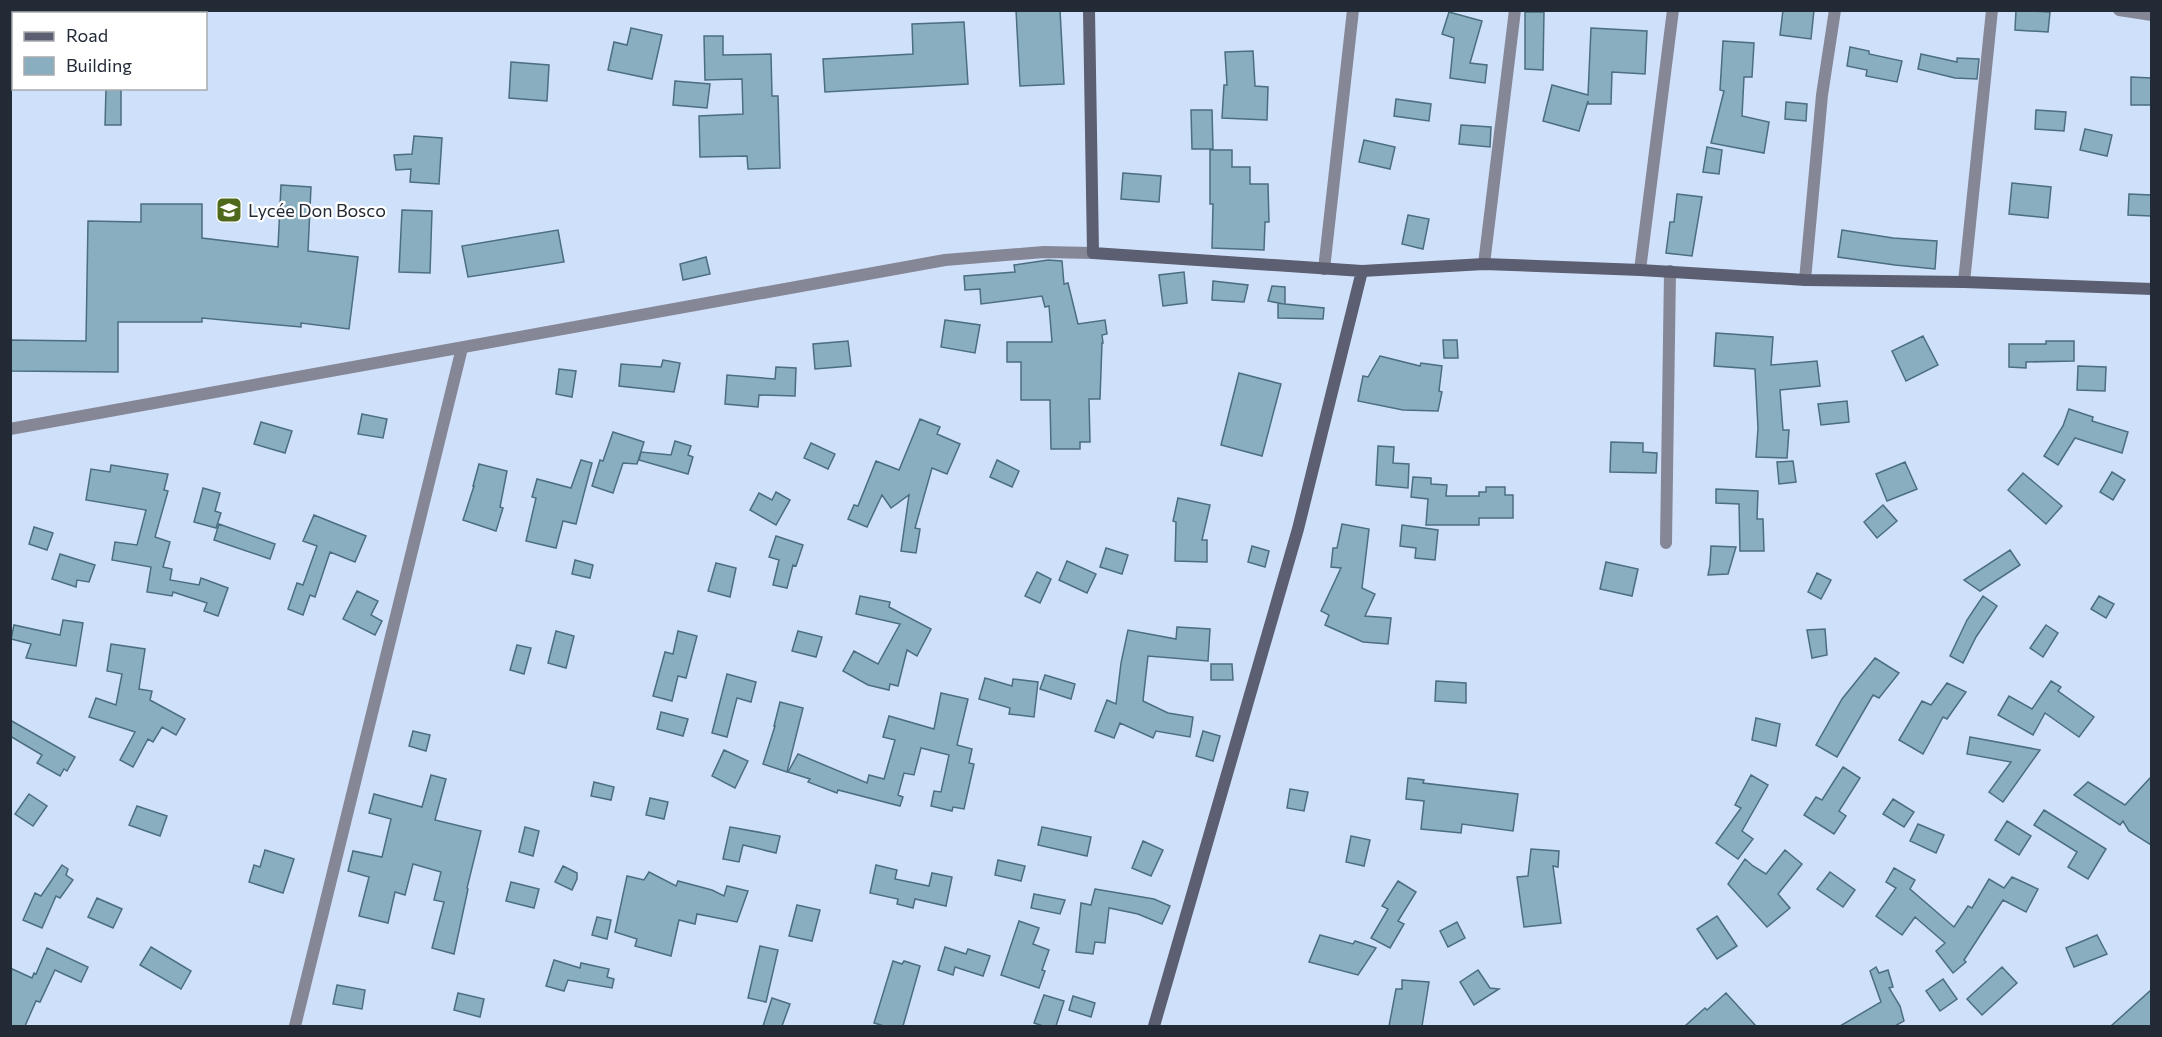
<svg xmlns="http://www.w3.org/2000/svg" width="2162" height="1037" font-family="Commissioner,sans-serif">
	<style>
		.building { fill: #89aec0; stroke: #4b6e80; stroke-width: 1.5 }
		.lines { fill: none; stroke-linecap: round; stroke-linejoin: round }
		.street { stroke: #868796; stroke-width: 12 }
		.secondary { stroke: #5c5e72; stroke-width: 12 }
		.labels { text-anchor: middle; dominant-baseline: central; stroke-width: 4.5; stroke-linejoin: round; paint-order: stroke }
		.poi-label { font-size: 18px; fill: #222a36; stroke: #fff; text-anchor: start }
	</style>
	<rect width="100%" height="100%" fill="#cfe1fa"/>
	<path class="building" d="M1016 10H1060L1064 84 1020 86Z
		M1783 10H1814L1811 39 1780 35Z
		M2016 10 2050 12 2048 32 2015 30Z
		M1449 12 1482 21 1470 63 1487 65 1485 83 1450 78 1454 38 1442 34Z
		M1525 12H1544L1543 70 1525 69Z
		M964 22 968 84 825 92 823 59 913 54 912 24Z
		M631 28 662 35 652 79 608 70 614 42 627 45Z
		M1591 28 1647 31 1645 74 1612 72 1611 104H1588V101L1579 131 1543 121 1552 85 1588 95Z
		M704 36H723V55L771 54 772 96H778L780 168 748 169 747 156 700 157 699 116 743 114 742 79 705 80Z
		M1723 41 1754 43 1752 77H1744L1742 116 1769 122 1764 153 1711 143 1724 91 1720 90Z
		M1850 47 1869 51V54L1902 61 1897 82 1866 76 1867 70 1847 66Z
		M1253 51 1255 86 1268 87 1267 120 1222 118 1224 85H1227L1225 52Z
		M1921 54 1957 62V58L1979 59 1977 79 1955 78 1918 69Z
		M511 62 549 65 547 101 509 98Z
		M2131 77 2151 78V105H2131Z
		M675 81 710 84 707 108 673 105Z
		M106 88H121V125H105Z
		M1396 99 1431 104 1429 121 1394 116Z
		M1786 102 1807 104 1806 121 1785 119Z
		M1191 110H1212L1213 149H1192Z
		M2036 110 2066 112 2064 131 2035 129Z
		M1461 125 1491 127 1490 147 1459 144Z
		M2085 129 2112 135 2107 156 2080 150Z
		M414 136 442 138 439 184 410 182 411 169 396 170 394 155 412 154Z
		M1364 140 1395 147 1390 169 1359 162Z
		M1707 147 1722 150 1719 174 1703 172Z
		M1210 150H1232V167H1250V184H1268L1269 222H1265L1264 250 1212 248 1213 204H1210Z
		M1123 173 1161 176 1159 202 1121 199Z
		M2012 183 2051 187 2048 218 2009 214Z
		M281 185 311 187 308 251 358 257 349 329 301 323V327L202 318V322H118V372L10 371V340L86 341 88 221 141 222V204H202V238L278 247Z
		M1677 194 1702 197 1692 256 1666 253 1670 222H1674Z
		M2129 194 2151 195V216L2128 215Z
		M402 210 432 211 430 273 399 272Z
		M1408 215 1429 219 1423 249 1402 244Z
		M558 230 564 262 468 277 462 246Z
		M1842 230 1893 238 1937 241 1935 269 1895 265 1838 257Z
		M706 257 710 274 683 280 680 264Z
		M1048 260 1062 261 1064 284 1068 283 1078 324 1105 320 1107 334 1102 335 1103 343H1102L1100 399H1089L1090 442H1080V449H1051L1050 400H1021V362H1007V342H1052L1049 306 1045 307 1042 296 981 304 980 289 965 290 964 276 1015 272 1014 265Z
		M1184 272 1187 303 1163 306 1159 275Z
		M1213 281 1248 285 1244 302 1212 300Z
		M1272 286 1285 287V304L1324 308 1323 319 1278 318V303L1284 304 1268 301Z
		M945 320 980 325 975 353 941 347Z
		M1716 333 1773 337 1771 365 1817 361 1820 386 1780 390 1783 430H1789L1787 458 1756 457 1758 428 1755 369 1714 366Z
		M1923 336 1938 365 1906 381 1892 351Z
		M1443 340H1457L1458 358H1444Z
		M848 341 851 366 815 369 813 344Z
		M2046 341H2074V361L2026 362V368L2009 367V344H2046Z
		M1380 356 1420 366 1421 363 1442 366 1439 391 1442 392 1438 411 1403 410 1358 401 1363 376 1368 377Z
		M663 360 680 363 674 392 619 386 621 364 661 367Z
		M2078 366 2106 367 2105 391 2077 390Z
		M776 367 796 368 795 396 759 395 758 407 725 404 727 375 775 379Z
		M559 369 576 371 572 397 556 394Z
		M1239 373 1281 384 1262 456 1221 445Z
		M1847 401 1849 422 1821 425 1818 404Z
		M2069 409 2093 417 2092 421 2128 432 2122 453 2075 438 2058 465 2044 456 2063 426Z
		M362 414 387 419 383 438 358 434Z
		M920 419 940 427 937 434 960 444 947 474 932 468 915 528 920 529 916 553 901 551 909 495 891 508 882 495 867 527 848 519 854 505 858 506 876 461 899 470Z
		M261 422 292 431 285 453 254 444Z
		M613 432 644 442 637 464 623 463 613 493 592 486 600 460 603 461Z
		M675 441 691 446 688 455 693 457 688 474 639 460 641 452 671 455Z
		M1611 442 1643 443V452L1657 453 1656 473 1610 472Z
		M811 443 835 454 828 469 804 458Z
		M1378 446 1394 447 1393 463 1409 464 1408 488 1376 485Z
		M581 460 592 463 576 524 563 521 556 548 526 541 536 498 532 497 537 479 571 488Z
		M997 460 1019 471 1012 487 990 477Z
		M1793 461 1796 482 1779 484 1777 462Z
		M1905 462 1917 489 1887 501 1876 474Z
		M479 464 507 471 500 507 503 508 496 531 463 520 474 486H473Z
		M111 465 168 474 164 490 168 491 155 537 170 542 163 567 172 569 170 580 199 585 201 578 228 588 218 616 204 611 207 603 173 592 172 596 147 592 151 567 112 560 115 542 137 545 146 510 86 500 91 469 110 472Z
		M2112 472 2125 480 2113 500 2100 492Z
		M2023 473 2062 506 2046 524 2008 490Z
		M1413 477 1431 478V484L1447 485 1446 496H1479V492H1486V487H1505V495H1513V518H1479V525H1426L1428 499 1411 497Z
		M203 488 220 493 215 511 221 513 216 528 194 522Z
		M1716 489 1758 491 1757 519H1763L1764 551H1740L1739 504 1716 503Z
		M776 492 790 500 776 525 750 510 759 493 772 500Z
		M1178 498 1210 505 1202 540H1207V562L1175 561 1176 522 1173 521Z
		M1883 505 1897 521 1877 538 1864 522Z
		M314 515 366 536 355 562 330 552 315 597 310 595 303 615 288 609 297 583 303 585 317 546 303 541Z
		M219 524 275 544 270 559 214 540Z
		M1342 524 1369 529 1362 588 1375 594 1365 616 1391 618 1388 644 1363 642 1325 625 1329 615 1321 611 1341 568 1331 567 1333 548H1337Z
		M1402 525 1438 530 1435 560 1415 558 1416 548 1400 546Z
		M34 527 53 533 47 550 29 544Z
		M776 536 803 545 796 566 793 565 787 588 773 585 779 560 769 557Z
		M1252 546 1269 551 1265 567 1248 562Z
		M1711 546 1736 547 1728 574 1708 575 1710 565Z
		M1106 548 1128 555 1122 574 1100 567Z
		M2010 550 2020 565 1980 591 1964 580Z
		M60 554 95 565 89 582 77 580 76 587 52 579Z
		M575 560 593 565 590 578 572 574Z
		M1067 561 1096 574 1087 593 1059 580Z
		M1606 562 1638 569 1632 596 1600 589Z
		M716 563 736 568 730 597 708 591Z
		M1037 572 1051 579 1040 603 1025 596Z
		M1817 573 1831 580 1821 599 1808 592Z
		M357 591 378 601 371 615 382 621 375 635 343 619Z
		M860 596 890 602 889 607 931 629 917 656 907 650 898 686 890 684 889 690 868 685 843 671 854 651 878 664 900 624 856 614Z
		M1983 596 1997 606 1976 637 1963 663 1950 656 1967 620Z
		M2099 596 2114 604 2106 618 2091 609Z
		M63 620 83 623 76 666 26 658 31 644 11 639 14 625 60 635Z
		M2046 625 2058 633 2043 657 2030 648Z
		M1177 627 1210 629 1208 661 1148 656 1143 701 1168 713 1193 717 1190 737 1156 731 1153 738 1120 723 1114 738 1095 731 1107 700 1116 704 1121 663 1128 630 1176 639Z
		M1825 629 1827 655 1812 658 1807 630Z
		M556 631 574 636 566 668 548 663Z
		M678 631 697 636 686 678 678 676 672 701 653 696 665 652 673 654Z
		M798 631 822 637 816 657 792 651Z
		M111 644 145 649 139 689 152 691 150 700 185 719 176 735 162 727 153 742 148 739 133 767 120 760 135 732 89 717 96 698 116 705 122 674 107 671Z
		M517 645 531 648 524 674 510 670Z
		M1875 658 1899 673 1879 698 1873 695 1837 757 1816 745 1842 699Z
		M1211 664H1232L1233 680H1211Z
		M727 674 756 682 751 702 737 698 727 737 712 733Z
		M1045 675 1075 684 1071 699 1040 689Z
		M985 678 1012 686 1013 679 1038 682 1034 717 1009 714 1010 708 979 699Z
		M1436 681 1466 683V703L1435 701Z
		M2051 681 2061 687 2058 691 2094 717 2079 737 2045 713 2033 735 1998 715 2009 696 2032 709Z
		M1947 683 1966 692 1947 719 1943 717 1923 754 1899 740 1922 701 1931 705Z
		M941 693 968 699 957 745 972 749 969 763 974 764 964 809 953 807 952 811 931 806 934 791 941 792 949 755 921 748 914 775 904 773 898 795 903 797 900 806 838 790 837 793 808 782 810 779 788 772 798 754 867 783 869 775 884 779 895 740 883 737 889 716 934 729Z
		M780 702 803 708 787 772 763 764 775 726H774Z
		M661 712 688 719 683 736 657 729Z
		M1756 718 1780 724 1776 746 1752 740Z
		M10 720 75 757 67 771 64 769 60 776 37 763 42 755 10 736Z
		M413 731 430 735 426 751 409 746Z
		M1203 731 1220 736 1213 761 1196 756Z
		M1970 737 2040 750 2003 802 1989 792 2011 762 1967 754Z
		M724 750 748 761 735 788 712 776Z
		M1843 767 1860 778 1839 811 1846 816 1834 834 1804 815 1816 797 1822 800Z
		M431 775 446 779 435 820 481 831 467 888 468 889 454 954 432 948 444 902 434 900 441 872 413 864 405 895 395 892 388 923 359 916 369 877 348 871 353 851 382 857 391 819 369 813 374 794 422 807Z
		M1751 775 1768 785 1742 831 1753 839 1738 859 1716 843 1741 808 1735 805Z
		M2151 777V845L2129 831 2123 821 2120 825 2074 795 2088 782 2125 805Z
		M1408 778 1424 780 1423 783 1518 794 1513 831 1462 824 1461 833 1421 829 1424 801 1406 799Z
		M594 782 614 787 611 800 591 796Z
		M1290 789 1308 792 1304 811 1287 808Z
		M29 794 47 806 33 826 15 814Z
		M650 798 668 802 664 819 646 815Z
		M1893 799 1914 812 1904 827 1883 814Z
		M137 806 167 816 160 836 129 825Z
		M2044 810 2106 849 2088 879 2068 867 2077 852 2034 825Z
		M2007 821 2031 836 2019 855 1995 840Z
		M1918 824 1944 835 1936 853 1910 841Z
		M525 827 539 831 533 856 519 852Z
		M730 827 780 836 776 853 743 845 739 862 723 859Z
		M1042 827 1091 837 1087 856 1038 845Z
		M1351 836 1370 840 1364 866 1346 862Z
		M1143 841 1163 850 1151 876 1132 868Z
		M1531 849 1559 851 1558 867 1553 866 1561 923 1524 927 1517 877 1528 876Z
		M265 850 294 859 283 893 249 882 254 865 260 867Z
		M1785 850 1802 864 1778 894 1790 908 1767 927 1728 884 1745 859 1753 866 1766 874Z
		M998 860 1025 866 1021 881 995 875Z
		M62 865 68 869 66 875 73 880 60 898 56 896 42 928 23 920 35 893 41 896Z
		M876 865 897 870 895 879 929 886 932 873 952 877 946 906 915 899 913 908 897 904 898 899 870 893Z
		M563 866 577 873V879L572 890 555 882Z
		M1894 868 1915 880 1910 889 1954 927 1968 906 1972 908 1989 879 2004 888 2012 877 2038 889 2026 912 2003 900 1964 960 1966 962 1953 973 1936 951 1945 943 1915 917 1902 935 1876 916 1896 888 1886 882Z
		M649 872 676 886 678 881 712 890 724 896 727 886 748 891 737 922 697 914 695 924 679 920 671 956 635 946 637 939 615 932 627 876 644 880Z
		M1830 872 1855 890 1843 907 1817 889Z
		M1398 881 1416 892 1398 921 1404 924 1390 948 1371 938 1388 909 1382 906Z
		M511 882 539 889 534 908 506 901Z
		M1095 889 1154 899 1170 906 1162 924 1138 914 1109 908 1105 943 1095 942 1093 954 1076 952 1081 903 1091 905Z
		M1034 894 1065 900 1060 914 1031 908Z
		M97 898 122 909 113 928 88 917Z
		M797 905 820 910 812 941 789 936Z
		M1717 916 1737 946 1717 959 1697 929Z
		M597 917 611 920 607 939 592 935Z
		M1019 921 1039 928 1033 944 1049 950 1042 970 1045 971 1039 988 1001 975Z
		M1457 922 1465 938 1448 947 1440 931Z
		M1320 935 1353 944 1355 941 1376 948 1358 975 1309 962Z
		M2097 935 2107 954 2074 967 2066 948Z
		M760 946 778 950 766 1002 748 998Z
		M151 947 191 971 181 989 140 965Z
		M945 947 966 954 968 949 990 956 983 976 955 967 953 975 938 970Z
		M47 948 88 967 81 982 55 970 40 1002 36 1001 25 1026H10V968L32 978 34 973 36 974Z
		M554 960 580 968 581 963 609 969 607 977 614 979 612 988 568 980 564 991 546 986Z
		M893 961 902 964 904 961 920 966 903 1026H884L874 1023Z
		M1876 967 1879 973 1888 970 1893 987 1889 988 1900 1006 1904 1021 1895 1026H1840L1881 1002 1870 971Z
		M2002 967 2017 983 1982 1015 1967 999Z
		M1478 970 1490 988 1499 989 1474 1005 1460 982Z
		M1943 979 1957 999 1940 1011 1926 991Z
		M1402 980 1429 982 1422 1026H1389L1396 989H1402Z
		M337 985 365 990 362 1009 333 1004Z
		M2151 990V1026H2111Z
		M458 993 484 999 480 1017 454 1010Z
		M1726 993 1756 1026H1685L1705 1008 1707 1010Z
		M1044 995 1064 1001 1056 1026H1043L1034 1023Z
		M1073 996 1095 1003 1091 1017 1069 1010Z
		M772 998 790 1004 782 1026H763Z"/>
	<g class="lines">
		<path class="street" d="M2119 10 2152 15
			M1484 264 1515 10
			M1324 269 1353 10
			M1640 270 1673 10
			M1805 280 1822 95 1835 10
			M1964 282 1992 10
			M10 429 945 260 1044 252 1093 253
			M1666 543 1670 271
			M295 1026 462 348"/>
		<path class="secondary" d="M1089 10 1093 253 1362 271 1484 264 1640 270 1805 280 1964 282 2152 289
			M1154 1026 1298 529 1362 271"/>
	</g>
	<defs>
		<g id="school-square" transform="scale(1.35)"><rect x="-9" y="-9" width="18" height="18" rx="4" fill="#4e691b" stroke="#fff"/><path d="M0-5L7-2L0 1L-7-2ZM-4 1L0 2.5L4 1V4Q0 6-4 4Z" fill="#fff"/></g>
	</defs>
	<g fill-rule="evenodd">
		<use href="#school-square" x="229" y="210"/>
	</g>
	<g class="labels">
		<g class="poi-label">
			<text x="248" y="210">Lycée Don Bosco</text>
		</g>
	</g>
	<rect width="2162" height="1037" fill="none" stroke="#222a36" stroke-width="24"/>
	<rect x="12" y="12" width="195" height="78" fill="#ffffff" stroke="#a7aaaf" stroke-width="1.5"/>
	<rect x="24" y="32" width="30" height="9" fill="#5c5e72" stroke="#a7aaaf" stroke-width="1.5"/>
	<text x="66" y="42" font-size="18" fill="#222a36">Road</text>
	<rect x="24" y="57" width="30" height="18" fill="#89aec0" stroke="#a7aaaf" stroke-width="1.5"/>
	<text x="66" y="72" font-size="18" fill="#222a36">Building</text>
</svg>
